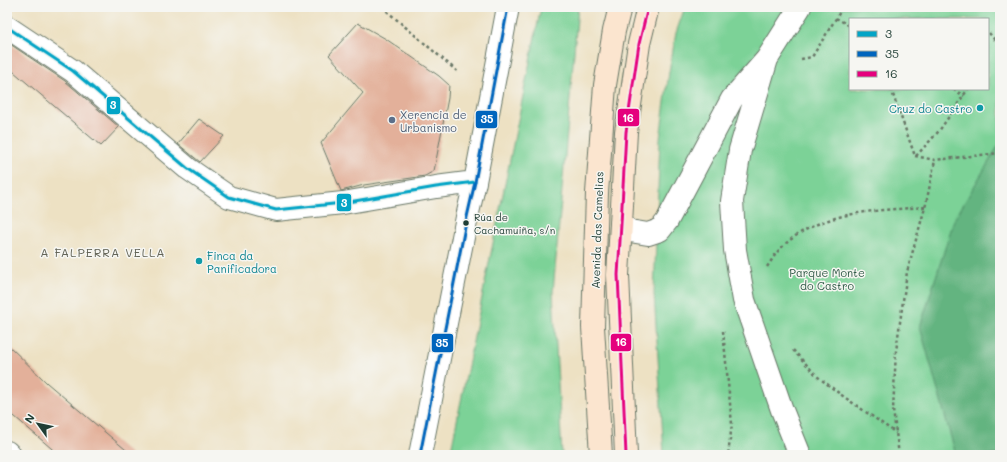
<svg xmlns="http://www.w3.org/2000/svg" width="1007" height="462" font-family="Mali,sans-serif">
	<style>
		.green { fill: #7bd297; stroke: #4d8866; fill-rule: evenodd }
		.forest { fill: #64b480; stroke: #42785a }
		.building { fill: #e3b09a }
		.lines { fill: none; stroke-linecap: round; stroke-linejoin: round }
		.street-casing { stroke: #677666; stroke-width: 24 }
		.secondary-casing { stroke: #677666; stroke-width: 24 }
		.path { stroke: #677666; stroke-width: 2.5; stroke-dasharray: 3 3; stroke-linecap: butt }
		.street { stroke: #fff; stroke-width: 22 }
		.secondary { stroke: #fbe5cf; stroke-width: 22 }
		.bus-1-casing { stroke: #f6f6f2; stroke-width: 6 }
		.bus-2-casing { stroke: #f6f6f2; stroke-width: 6 }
		.bus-3-casing { stroke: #f6f6f2; stroke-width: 6 }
		.bus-1 { stroke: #02a4c6; stroke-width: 3 }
		.bus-2 { stroke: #0065bd; stroke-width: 3 }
		.bus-3 { stroke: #e5007d; stroke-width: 3 }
		.culture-dot { fill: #0f9aa8; stroke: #f6f6f2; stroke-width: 1.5 }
		.service-dot { fill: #5c6f8a; stroke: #f6f6f2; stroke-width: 1.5 }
		.bus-dot { fill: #1f3d34; stroke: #f6f6f2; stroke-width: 1.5 }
		.labels { text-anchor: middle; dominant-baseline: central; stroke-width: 3; stroke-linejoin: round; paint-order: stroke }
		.bus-label { font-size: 10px; fill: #1f3d34; stroke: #f6f6f2; text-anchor: start }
		.culture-label { font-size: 11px; fill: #0d838f; stroke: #f6f6f2; text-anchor: end }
		.service-label { font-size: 11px; fill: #4e5e75; stroke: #f6f6f2; text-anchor: start }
		.street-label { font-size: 11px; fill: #1f3d34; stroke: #f6f6f2 }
		.park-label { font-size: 11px; fill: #315b48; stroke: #f6f6f2 }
		.neighbourhood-label { font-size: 12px; letter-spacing: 1px; fill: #646558; stroke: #f6f6f2 }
		.line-badge { stroke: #f6f6f2; stroke-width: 1.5 }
		.badge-label { font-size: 11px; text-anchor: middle; font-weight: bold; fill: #fff }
	</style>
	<rect width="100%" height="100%" fill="#f6f6f2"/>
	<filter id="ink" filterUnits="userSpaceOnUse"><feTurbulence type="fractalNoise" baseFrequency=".025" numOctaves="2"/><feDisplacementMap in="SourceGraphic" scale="8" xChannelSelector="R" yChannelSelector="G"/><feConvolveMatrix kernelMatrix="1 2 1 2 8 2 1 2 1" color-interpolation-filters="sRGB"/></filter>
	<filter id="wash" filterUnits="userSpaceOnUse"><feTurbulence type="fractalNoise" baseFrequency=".012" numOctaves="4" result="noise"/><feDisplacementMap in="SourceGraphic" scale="16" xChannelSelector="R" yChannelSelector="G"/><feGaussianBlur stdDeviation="0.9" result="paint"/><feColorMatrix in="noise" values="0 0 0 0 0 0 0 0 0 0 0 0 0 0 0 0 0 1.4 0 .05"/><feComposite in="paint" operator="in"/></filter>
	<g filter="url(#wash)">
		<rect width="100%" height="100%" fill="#ede1c3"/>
		<path class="green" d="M541 7H578L553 292 562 455H450Z
			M685 7H1000V455H664L654 293 660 139 669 72 676 33ZM850 19H988V89H850Z"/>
		<path class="forest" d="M1000 143V455H956L920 327 954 220Z"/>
		<g id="blocks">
			<path class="building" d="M358 23 386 39 439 76 449 85 448 98 434 171 425 176 364 185 341 191 321 143 363 93 329 55Z
				M7 42 65 81 119 127 101 146 7 66Z
				M199 119 224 136 200 162 178 144Z
				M7 344 47 383 132 455H59L7 410Z"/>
		</g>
	</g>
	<g filter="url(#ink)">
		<use href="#blocks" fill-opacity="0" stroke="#677666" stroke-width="1"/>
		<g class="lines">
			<g class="street-casing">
				<path id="street" d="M7 27 73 71 187 168 229 197 276 210 343 203 436 187 475 182
					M767 59 740 150 732 201 735 250 744 300 782 410 800 455
					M621 224 630 231 648 234 660 230 667 221 732 99 767 59 800 7
					M7 452 10 455
					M420 455 467 217 475 182 508 7"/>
			</g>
			<g class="secondary-casing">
				<path id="secondary" d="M601 455 593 327 597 193 605 85 614 31 620 7
					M626 455 618 275 621 224 626 132 639 44 648 7"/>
			</g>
			<path class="path" d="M382 7 458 72
				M836 18 850 26
				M989 33 1000 46
				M801 59 812 57 843 7
				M891 89 915 156
				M953 89 964 96
				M915 156 935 160 1000 153
				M916 156 939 131 968 89
				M767 267C772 260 776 252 782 247 821 210 875 211 925 207
				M723 331 732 424 728 455
				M793 350 818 377 840 394 896 433
				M899 455 893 410 896 351 907 272 926 204 935 160"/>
			<use href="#street" class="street"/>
			<use href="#secondary" class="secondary"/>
			<g class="bus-1-casing">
				<path id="bus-1" d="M7 27 73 71 187 168 229 197 276 210 343 203 436 187 475 182"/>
			</g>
			<g class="bus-2-casing">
				<path id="bus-2" d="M420 455 467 217 475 182 508 7"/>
			</g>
			<g class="bus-3-casing">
				<path id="bus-3" d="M626 455 618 275 621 224 626 132 639 44 648 7"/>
			</g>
			<use href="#bus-1" class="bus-1"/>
			<use href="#bus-2" class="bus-2"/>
			<use href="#bus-3" class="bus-3"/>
		</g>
	</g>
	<g class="culture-dot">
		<circle cx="980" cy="108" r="4"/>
		<circle cx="199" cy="261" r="4"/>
	</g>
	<circle class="service-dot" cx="392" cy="120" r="4"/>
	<circle class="bus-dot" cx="466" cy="223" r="3.5"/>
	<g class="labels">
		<g class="bus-label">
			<text x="474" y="217">Rúa de<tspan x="474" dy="13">Cachamuiña, s/n</tspan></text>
		</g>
		<g class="culture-label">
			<text x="972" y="108">Cruz do Castro</text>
			<text x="207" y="255" text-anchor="start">Finca da<tspan x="207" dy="13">Panificadora</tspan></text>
		</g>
		<g class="service-label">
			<text x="400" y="114">Xerencia de<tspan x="400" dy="13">Urbanismo</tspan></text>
		</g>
		<g class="street-label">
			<text transform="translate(597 230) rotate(-88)">Avenida das Camelias</text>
		</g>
		<g class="park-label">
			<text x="827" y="272">Parque Monte<tspan x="827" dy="13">do Castro</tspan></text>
		</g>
		<g class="neighbourhood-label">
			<text x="103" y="252">A FALPERRA VELLA</text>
		</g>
	</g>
	<g class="line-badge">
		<rect x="106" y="96" width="15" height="19" rx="4" fill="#02a4c6"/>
		<rect x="617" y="108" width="23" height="19" rx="4" fill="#e5007d"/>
		<rect x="475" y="110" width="23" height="19" rx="4" fill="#0065bd"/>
		<rect x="336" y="193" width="16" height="19" rx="4" fill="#02a4c6"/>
		<rect x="610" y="333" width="22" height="19" rx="4" fill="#e5007d"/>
		<rect x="431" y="333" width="23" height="20" rx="4" fill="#0065bd"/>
	</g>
	<g class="badge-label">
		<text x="113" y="109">3</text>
		<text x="628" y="122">16</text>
		<text x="487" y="123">35</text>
		<text x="344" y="207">3</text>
		<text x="621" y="346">16</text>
		<text x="442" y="347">35</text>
	</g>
	<rect width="1007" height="462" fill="none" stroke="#f6f6f2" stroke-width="24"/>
	<rect x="849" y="18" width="140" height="72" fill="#f6f6f2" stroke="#a0aca6"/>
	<rect x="857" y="31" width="20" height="6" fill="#02a4c6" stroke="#a0aca6"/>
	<text x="885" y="38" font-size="12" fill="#1f3d34">3</text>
	<rect x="857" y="51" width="20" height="6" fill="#0065bd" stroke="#a0aca6"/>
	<text x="885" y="58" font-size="12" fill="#1f3d34">35</text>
	<rect x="857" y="71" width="20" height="6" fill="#e5007d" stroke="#a0aca6"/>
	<text x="885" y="78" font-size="12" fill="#1f3d34">16</text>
	<g transform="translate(38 424) rotate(303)" stroke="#f6f6f2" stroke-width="3" paint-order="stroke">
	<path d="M0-3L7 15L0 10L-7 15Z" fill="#1f3d34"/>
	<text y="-6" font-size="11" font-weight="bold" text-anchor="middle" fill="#1f3d34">N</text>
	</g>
</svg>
